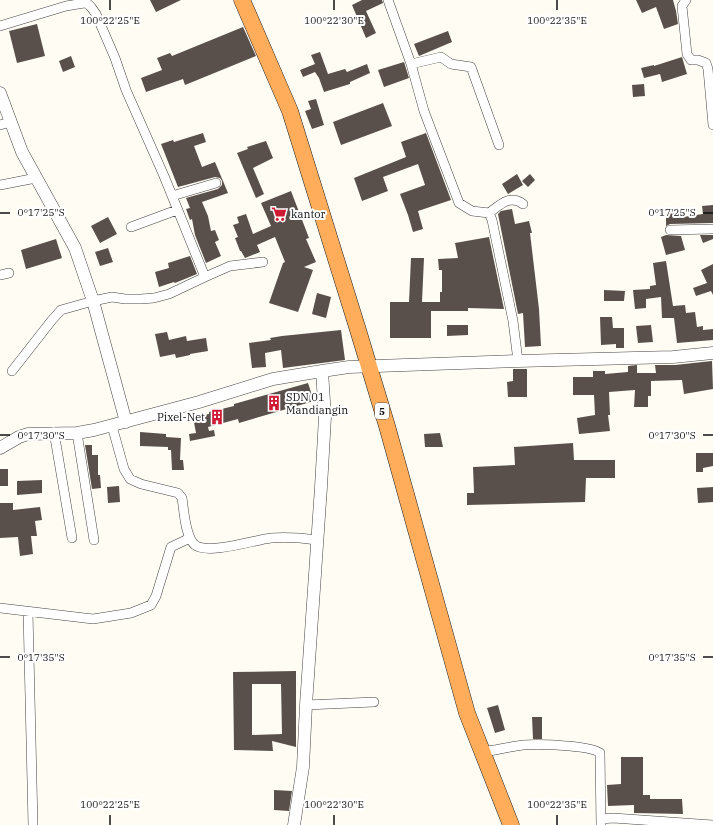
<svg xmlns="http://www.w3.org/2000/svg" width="713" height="825" font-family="'IBM Plex Serif',serif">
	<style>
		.building { fill: #5a504b; fill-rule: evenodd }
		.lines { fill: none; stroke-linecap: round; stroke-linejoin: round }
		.minor-casing { stroke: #434343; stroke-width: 10 }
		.tertiary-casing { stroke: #434343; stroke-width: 13 }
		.trunk-casing { stroke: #212121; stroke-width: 17 }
		.minor { stroke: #fff; stroke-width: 9 }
		.tertiary { stroke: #fff; stroke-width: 12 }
		.trunk { stroke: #ffad5b; stroke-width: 16 }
		.ticks { fill: none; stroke: #101010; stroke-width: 1.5 }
		.labels { text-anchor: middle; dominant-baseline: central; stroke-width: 4; stroke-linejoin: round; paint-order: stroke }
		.shield { fill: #fff; stroke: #585858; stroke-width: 1 }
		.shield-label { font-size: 10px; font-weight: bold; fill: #101010 }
		.poi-label { font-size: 11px; fill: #101010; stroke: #fff; text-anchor: start }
		.ticks-label { font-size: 10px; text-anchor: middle; fill: #101010; stroke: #fff; stroke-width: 4; stroke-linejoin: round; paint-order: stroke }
	</style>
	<rect width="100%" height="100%" fill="#fffcf4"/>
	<path class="building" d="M150 0H181L156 12Z
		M362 0H382L383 3 366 11 376 33 366 38 352 5Z
		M636 0H673L676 11 678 24 664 29 656 7 642 13Z
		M37 24 45 56 17 63 9 31Z
		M243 27 256 56 185 85 183 79 146 92 141 78 162 70 157 58 170 53 172 56Z
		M448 31 452 42 419 56 414 44Z
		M320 52 328 74 345 69 347 72 367 64 370 73 350 82V84L324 92 319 78 315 72 303 77 300 70 315 64 311 55Z
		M71 56 75 67 63 72 59 61Z
		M682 57 687 74 662 82 660 74 644 78 641 68 654 65V66Z
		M404 62 409 78 384 87 378 70Z
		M644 84 645 96 633 97 632 85Z
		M316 99 324 125 312 129 305 111 311 109 308 101Z
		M383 103 392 126 341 145 333 122Z
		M203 133 206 142 194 146 202 167 215 162 228 193 202 202 208 216 211 231 215 230 219 240 215 242 221 256 206 263 195 235 192 219 190 220 186 209 190 208 186 198 218 189 222 185V181L220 178 215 177 178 187 161 144 173 140 174 142Z
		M426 133 451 200 418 211 423 229 413 232 408 215 400 194 425 185 418 164 383 177 388 191 362 201 354 178 406 157 401 142Z
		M266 141 273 158 253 168 264 194 256 198 237 153 248 149 247 147Z
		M517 174 523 185 508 194 502 184Z
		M530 174 535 180 528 187 522 181Z
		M291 191 309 238 306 239 316 262 304 267 313 270 298 312 269 303 283 263 285 262 275 237 257 245 260 252 245 258 241 251H240L235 238 238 237 233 225 239 223 237 217 246 214 253 234 271 226 261 203Z
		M713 205V223L670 224 666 226V212L682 211 683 217 703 214 702 206Z
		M512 209 515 224 529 221 532 233H530L539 309 541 346 525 347 523 313 518 314 498 214 501 211Z
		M108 217 117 234 100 243 91 226Z
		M666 235 681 236 685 250 666 255 661 237Z
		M700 235H713V239L703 243Z
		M489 237 504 309 468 308V311H431V338H390V302H409L411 258H424L422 302H440V292H442V270H439L438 259 458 258 455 243Z
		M56 239 62 258 26 269 21 250Z
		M108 248 113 262 100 266 95 252Z
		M190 256 197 274 175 283 174 282 159 287 155 272 169 268 168 263Z
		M666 261 673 306 685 305 686 313 695 312 697 327 703 326V330L713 329V340L677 343 674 318H662L661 297 646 299V308L635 309 633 290 650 289V286L656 285 653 263Z
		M713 264V295L711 291 696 296 693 288 707 283 701 270Z
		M604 290 625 291 624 301H604Z
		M317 293 331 297 326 318 312 314Z
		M600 317H612L613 328H624V348H616V344L601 345Z
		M447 325H468V335L447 336Z
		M651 325 653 342 638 343 636 326Z
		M341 330 345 360 283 368 281 350 265 353 266 367 252 368 249 343 271 340 270 338 282 336Z
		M167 332 169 340 186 336 187 341 206 338 208 351 190 354V355L176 358 175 354 160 357 155 334Z
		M712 361 713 389 684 394 682 380 651 381V396H648V407H634L635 390 609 392 610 415H608L610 431 579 434 577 418 595 415 594 395H573V377H593V371H605V374L628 372V366L637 365V373H656L655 365H675Z
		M513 369H527V397H508L507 382 513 381Z
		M308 383 314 401 239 423 238 419 208 427 209 431 214 430 215 436 190 441 189 434 196 433 193 417 209 414V412L234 406V404Z
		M140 432 166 434V437L181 438 180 460H183L184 470H172L171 450H168V447L140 446Z
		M440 433 443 447H425L424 434Z
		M573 443 574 460H615V478H586L585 502 467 505V493H474L473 467 515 465 514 447Z
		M85 445H92V455H98V475H100L101 488 92 489Z
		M696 453H713V466L703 468V472H696Z
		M0 469H8V486H0Z
		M42 480V493L17 495V481Z
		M119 486 120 502 108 503 107 487Z
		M713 487V502L698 503 697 488Z
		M0 503H13V510L40 507 42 520 35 521 37 536H31L33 554 20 556 18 537 0 538Z
		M296 671V747L272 741 273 751 234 750 233 672ZM252 684H281L282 734 252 735Z
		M498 705 505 730 495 733 487 708Z
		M532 717H542V739H533Z
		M621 757H643V795H650V799H682L683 814 634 813V805L608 806 607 785 621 784Z
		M274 790 292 791 289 811 274 810Z"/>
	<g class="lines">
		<g class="minor-casing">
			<path id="minor" d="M388 0 411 64 424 111 459 203 472 211 489 213 492 220 513 321 518 361
				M686 0 682 6 687 54 691 60H698L706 63 708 69 713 125
				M0 26 66 6 84 3 88 4 91 7 96 14 115 58 126 90 164 176 205 277 169 294 154 298 141 299H125L112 297 93 301 61 310 52 320 12 371
				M411 64 441 57 451 64 471 67 499 145
				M0 125 11 122
				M0 185 36 178
				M172 196 216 183
				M489 213C500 205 510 194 523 204
				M131 227 177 210
				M670 230 713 229
				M0 275 9 273
				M205 277 230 266 263 262
				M112 426 124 469 130 479 141 484 178 493 182 498C184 510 185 537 195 545 209 555 254 540 271 538 286 537 302 538 317 540
				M54 432 72 538
				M77 433 94 540
				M0 608 93 619 131 613 151 605 156 596 171 547 190 538
				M28 612 33 825
				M306 705 374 702
				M482 752C496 750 509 747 523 745 537 744 590 745 600 753L601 825
				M601 819 613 818 713 825"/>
		</g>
		<g class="tertiary-casing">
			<path id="tertiary" d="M0 93 22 152 75 248 93 301 126 422
				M0 448 19 437 28 434 77 433 94 430 199 402 273 379 322 371 349 367 518 361 673 357 713 353
				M294 825 303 767 306 705 321 487 325 417 322 371"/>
		</g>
		<g class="trunk-casing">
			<path id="trunk" d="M242 0 290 111 358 330 387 426 467 713 511 825"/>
		</g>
		<use href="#minor" class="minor"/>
		<use href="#tertiary" class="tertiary"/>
		<use href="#trunk" class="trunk"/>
	</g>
	<path class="ticks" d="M110 0V10M334 0V10M557 0V10M0 213H10M703 213H713M0 435H10M703 435H713M0 657H10M703 657H713M110 815V825M334 815V825M557 815V825"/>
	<defs>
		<g id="supermarket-bare" transform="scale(1.2)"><path d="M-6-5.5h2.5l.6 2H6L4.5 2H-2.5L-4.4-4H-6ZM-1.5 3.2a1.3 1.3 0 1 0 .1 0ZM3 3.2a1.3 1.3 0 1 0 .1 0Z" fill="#cf1a34" stroke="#fff" stroke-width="2.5" paint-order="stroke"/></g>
		<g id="building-bare" transform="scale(1.2)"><path d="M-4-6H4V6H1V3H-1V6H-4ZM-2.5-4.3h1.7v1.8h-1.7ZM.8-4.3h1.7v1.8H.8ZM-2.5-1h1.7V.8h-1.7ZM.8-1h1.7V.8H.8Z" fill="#cf1a34" stroke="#fff" stroke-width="2.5" paint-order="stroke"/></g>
	</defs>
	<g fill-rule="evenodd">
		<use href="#supermarket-bare" x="279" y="214"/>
		<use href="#building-bare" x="274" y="403"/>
		<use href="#building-bare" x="217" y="417"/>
	</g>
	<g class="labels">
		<rect class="shield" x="375" y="403" width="14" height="16" rx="3"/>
		<g class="shield-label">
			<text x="382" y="411">5</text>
		</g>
		<g class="poi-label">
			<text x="291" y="214">kantor</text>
			<text x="286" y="397">SDN 01<tspan x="286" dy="13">Mandiangin</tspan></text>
			<text x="205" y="417" text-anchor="end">Pixel-Net</text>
		</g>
	</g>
	<g class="ticks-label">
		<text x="110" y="24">100°22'25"E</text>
		<text x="334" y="24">100°22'30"E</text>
		<text x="557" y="24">100°22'35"E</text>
		<text x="41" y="216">0°17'25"S</text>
		<text x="672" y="216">0°17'25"S</text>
		<text x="41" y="439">0°17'30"S</text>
		<text x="672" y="439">0°17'30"S</text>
		<text x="41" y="661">0°17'35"S</text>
		<text x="672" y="661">0°17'35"S</text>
		<text x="110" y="808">100°22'25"E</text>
		<text x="334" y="808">100°22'30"E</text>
		<text x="557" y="808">100°22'35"E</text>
	</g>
</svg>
